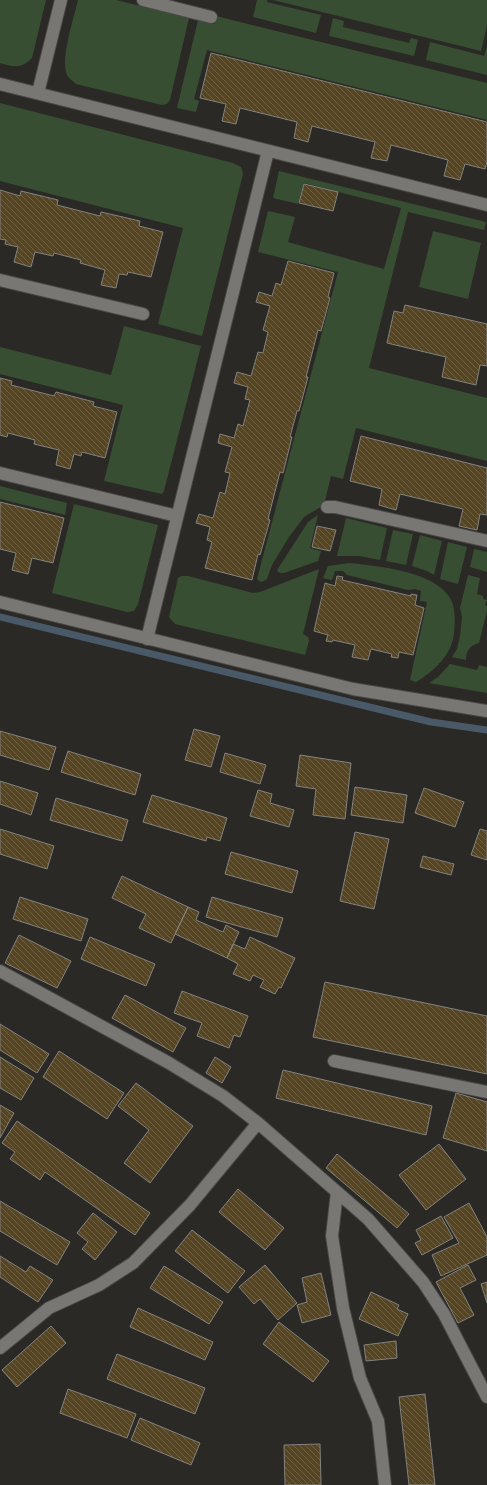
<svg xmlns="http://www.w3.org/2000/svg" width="487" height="1485" font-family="Jost,sans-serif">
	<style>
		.grass { fill: #384e32 }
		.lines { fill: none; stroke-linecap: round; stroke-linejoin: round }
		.stream { stroke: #495968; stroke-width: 7 }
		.building { fill: url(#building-back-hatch); stroke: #83827e }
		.minor-casing { stroke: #494745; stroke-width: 14 }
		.minor { stroke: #797774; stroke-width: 12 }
	</style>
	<defs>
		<pattern id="building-back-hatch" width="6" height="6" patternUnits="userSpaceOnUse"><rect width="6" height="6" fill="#564523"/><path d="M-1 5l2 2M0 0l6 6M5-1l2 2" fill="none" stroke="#6f6043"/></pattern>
	</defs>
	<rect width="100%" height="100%" fill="#2a2926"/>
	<path class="grass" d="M0 0H46L32 58C22 69 13 67 0 63Z
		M78 0H116L189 18 170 100 167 104 162 105 76 84C73 81 69 79 67 75 60 59 74 18 78 0Z
		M257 0H267V2L321 15 316 33 253 17Z
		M273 0H487V26L481 51Z
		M216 16 487 83V120L207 50 194 99 199 101 196 112 177 108 198 20 214 24Z
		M333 18 344 21 343 27 409 43 411 38 418 40 414 56 329 36Z
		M430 42 484 56 487 47V75L426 60Z
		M0 103 233 163 241 167 243 174 202 336 158 324 183 228 0 181Z
		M279 171 486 222 484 230 408 212 369 368 487 398V461L356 428 343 479 331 476 324 505 304 517 289 537 272 565 267 579 262 582 259 581 257 579 338 272 258 252 268 211 295 217 288 242 384 269 401 208 304 183 298 204 273 198Z
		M433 231 481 243 468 299 419 287Z
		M124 326 201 346 164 491 162 494 104 481 123 405 0 374V347L111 375Z
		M0 486 67 503 65 515 0 499Z
		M74 504 158 525 138 604 134 611 127 612 52 593Z
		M318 515 310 548 321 551 318 561 284 573H281L278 572 277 570 308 522Z
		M346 518 387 528 380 560 359 556H337Z
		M393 530 413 534 406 565 386 561Z
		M420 535 442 541 434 575 427 571 412 566Z
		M448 542 467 547 458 584 440 579Z
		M474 549 487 552V572L470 567Z
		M349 563C377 566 434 571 450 598 456 608 455 622 454 634 451 656 434 671 416 682L410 680 427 602 420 601 421 591 415 589 408 590 347 575 343 571H335L332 580 323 578 328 566Z
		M319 569 303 634 308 637 309 641 305 655 175 624 169 617 178 578 181 576H188L253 593 260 592Z
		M468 575 480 578 477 594 483 596V599L487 600 485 605 487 606V611L479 643C470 645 466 651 466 660L452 657 457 649 460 636 462 617 460 608Z
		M450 664 477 670 479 665 487 667V693L429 683 438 677Z"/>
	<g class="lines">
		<path class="stream" d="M0 617 431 722 487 730"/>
	</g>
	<path class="building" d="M211 53 487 122V162L485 169 465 164 460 180 444 176 448 160 391 145 387 161 371 158 375 142 312 126 308 142 294 138 297 122 240 108 236 124 222 121 226 104 200 98Z
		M304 184 338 192 333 211 299 203Z
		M0 190 20 196 21 191 58 200 57 205 100 216 101 212 140 221 139 226 163 232 151 277 128 272 127 275 119 274 116 288 101 285 105 270 80 263 81 260 54 253 53 256 35 252 31 267 14 262 18 247 5 244 6 240 0 239Z
		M288 261 334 273 328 297 330 298 321 331 318 330 306 377H308L299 411H297L290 437H292L283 473 280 472 268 519 270 520 260 555 258 554 252 580 205 568 212 542 207 540 210 527 196 523 199 514 213 518 220 492 225 494 230 473 225 472 232 447 218 443 220 434 234 438 238 424 243 426 250 400 245 399 248 387 234 383 237 372 251 376 258 352 263 353 268 332 263 330 270 306 256 302 259 292 272 296 276 283 281 285Z
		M405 305 487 324V366L480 365 476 385 442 377 446 357 387 343 394 311 403 313Z
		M0 378 12 381 11 385 54 396 56 392 94 402 93 406 117 412 105 458 82 452 81 456 74 454 70 469 56 465 59 450 34 444 35 440 8 433 7 437 0 435Z
		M361 436 487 468V515L480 514 477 530 459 526 463 509 400 494 396 510 379 505 382 489 350 481Z
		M0 502 64 518 53 563 32 558 28 574 12 570 16 553 0 549Z
		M317 526 336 530 330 551 312 547Z
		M337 576 343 577 342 580 411 596V594L417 595 415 605 424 608 413 655 399 652 398 658 391 657 392 654 371 649 368 660 352 657 355 645 333 640 332 642 326 641 328 635 314 631 325 583 335 586Z
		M194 729 220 736 211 767 185 760Z
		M0 731 56 747 49 770 0 755Z
		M68 751 141 774 135 795 61 772Z
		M225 753 266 765 260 784 220 772Z
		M300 755 351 763 345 819 313 815 316 789 296 786Z
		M0 781 38 793 31 815 0 804Z
		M355 787 407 795 403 823 351 815Z
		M424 788 464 802 455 827 415 813Z
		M258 790 272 794 270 803 294 810 289 827 250 816Z
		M152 795 227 818 220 841 207 837 206 841 143 822Z
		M56 798 128 820 122 841 50 820Z
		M0 829 54 846 47 869 0 854Z
		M480 829 487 831V860L471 855Z
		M355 832 389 839 374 909 340 901Z
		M231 852 298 871 292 893 225 874Z
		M423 856 454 864 451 875 420 867Z
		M122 876 188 907 171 943 139 928 146 914 112 898Z
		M20 897 88 919 81 941 13 919Z
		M212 897 283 918 277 937 206 917Z
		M188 907 199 912 196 920 223 932 226 925 239 932 227 958 175 934Z
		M19 935 71 961 57 988 5 963Z
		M90 937 155 964 146 986 81 959Z
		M250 937 295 958 281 988 279 987 275 994 260 987 264 980 253 975 250 981 233 974 238 964 227 958 233 944 245 949Z
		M325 982 487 1016V1074L313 1037Z
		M182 991 248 1016 240 1037 234 1035 229 1048 197 1036 202 1023 174 1013Z
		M125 995 186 1028 173 1052 112 1018Z
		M0 1024 49 1054 37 1073 0 1050Z
		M59 1051 124 1093 107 1119 43 1077Z
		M0 1057 34 1078 21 1100 0 1088Z
		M215 1057 231 1067 222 1083 206 1073Z
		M283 1070 432 1106 426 1135 276 1098Z
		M136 1083 193 1126 150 1183 124 1163 149 1130 118 1106Z
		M456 1093 487 1102V1151L443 1138Z
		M0 1105 14 1113 0 1138Z
		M17 1121 150 1213 135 1235 45 1172 40 1180 10 1159 15 1152 2 1143Z
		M439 1144 466 1179 426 1210 399 1175Z
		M337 1154 409 1214 397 1228 326 1168Z
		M238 1189 284 1228 265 1250 219 1212Z
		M0 1201 70 1242 57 1265 0 1231Z
		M469 1203 487 1237V1255L441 1276 432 1255 459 1243 444 1217Z
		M93 1213 117 1232 95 1260 82 1249 88 1242 77 1233Z
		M441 1216 453 1238 422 1255 415 1243 421 1240 416 1230Z
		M192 1230 245 1271 228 1293 175 1251Z
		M0 1256 26 1272 30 1266 53 1280 38 1302 0 1277Z
		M265 1265 297 1303 278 1320 260 1299 254 1304 239 1287Z
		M468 1265 476 1280 460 1288 474 1315 458 1323 436 1282Z
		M164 1266 223 1302 209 1324 150 1288Z
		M321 1273 331 1315 302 1323 297 1305 307 1302 302 1278Z
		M487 1282V1303L481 1284Z
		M371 1292 399 1305 397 1309 408 1314 398 1336 359 1319Z
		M138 1308 213 1342 205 1360 130 1327Z
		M279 1322 329 1361 313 1382 263 1344Z
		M51 1326 66 1343 17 1387 2 1370Z
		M396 1341 397 1358 366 1361 364 1345Z
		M117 1354 205 1388 195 1414 107 1379Z
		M68 1389 136 1414 127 1438 60 1413Z
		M425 1394 435 1485H409L399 1397Z
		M140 1418 200 1443 191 1465 131 1440Z
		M320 1444 321 1485H285L284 1445Z"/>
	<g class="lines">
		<g class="minor-casing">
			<path id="minor" d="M143 0 211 17
				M0 84 487 205
				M38 93 61 0
				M0 280 143 314
				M0 473 177 516
				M327 507H335L487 541
				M0 602 353 689 487 711
				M147 639 268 151
				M0 971 169 1063 223 1096 258 1123 368 1219 423 1282 444 1314 487 1397
				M334 1061 487 1092
				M337 1192 332 1236 343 1308 360 1378 378 1421 385 1485
				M0 1348 49 1308 99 1285 133 1263 190 1205 258 1123"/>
		</g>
		<use href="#minor" class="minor"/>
	</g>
</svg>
